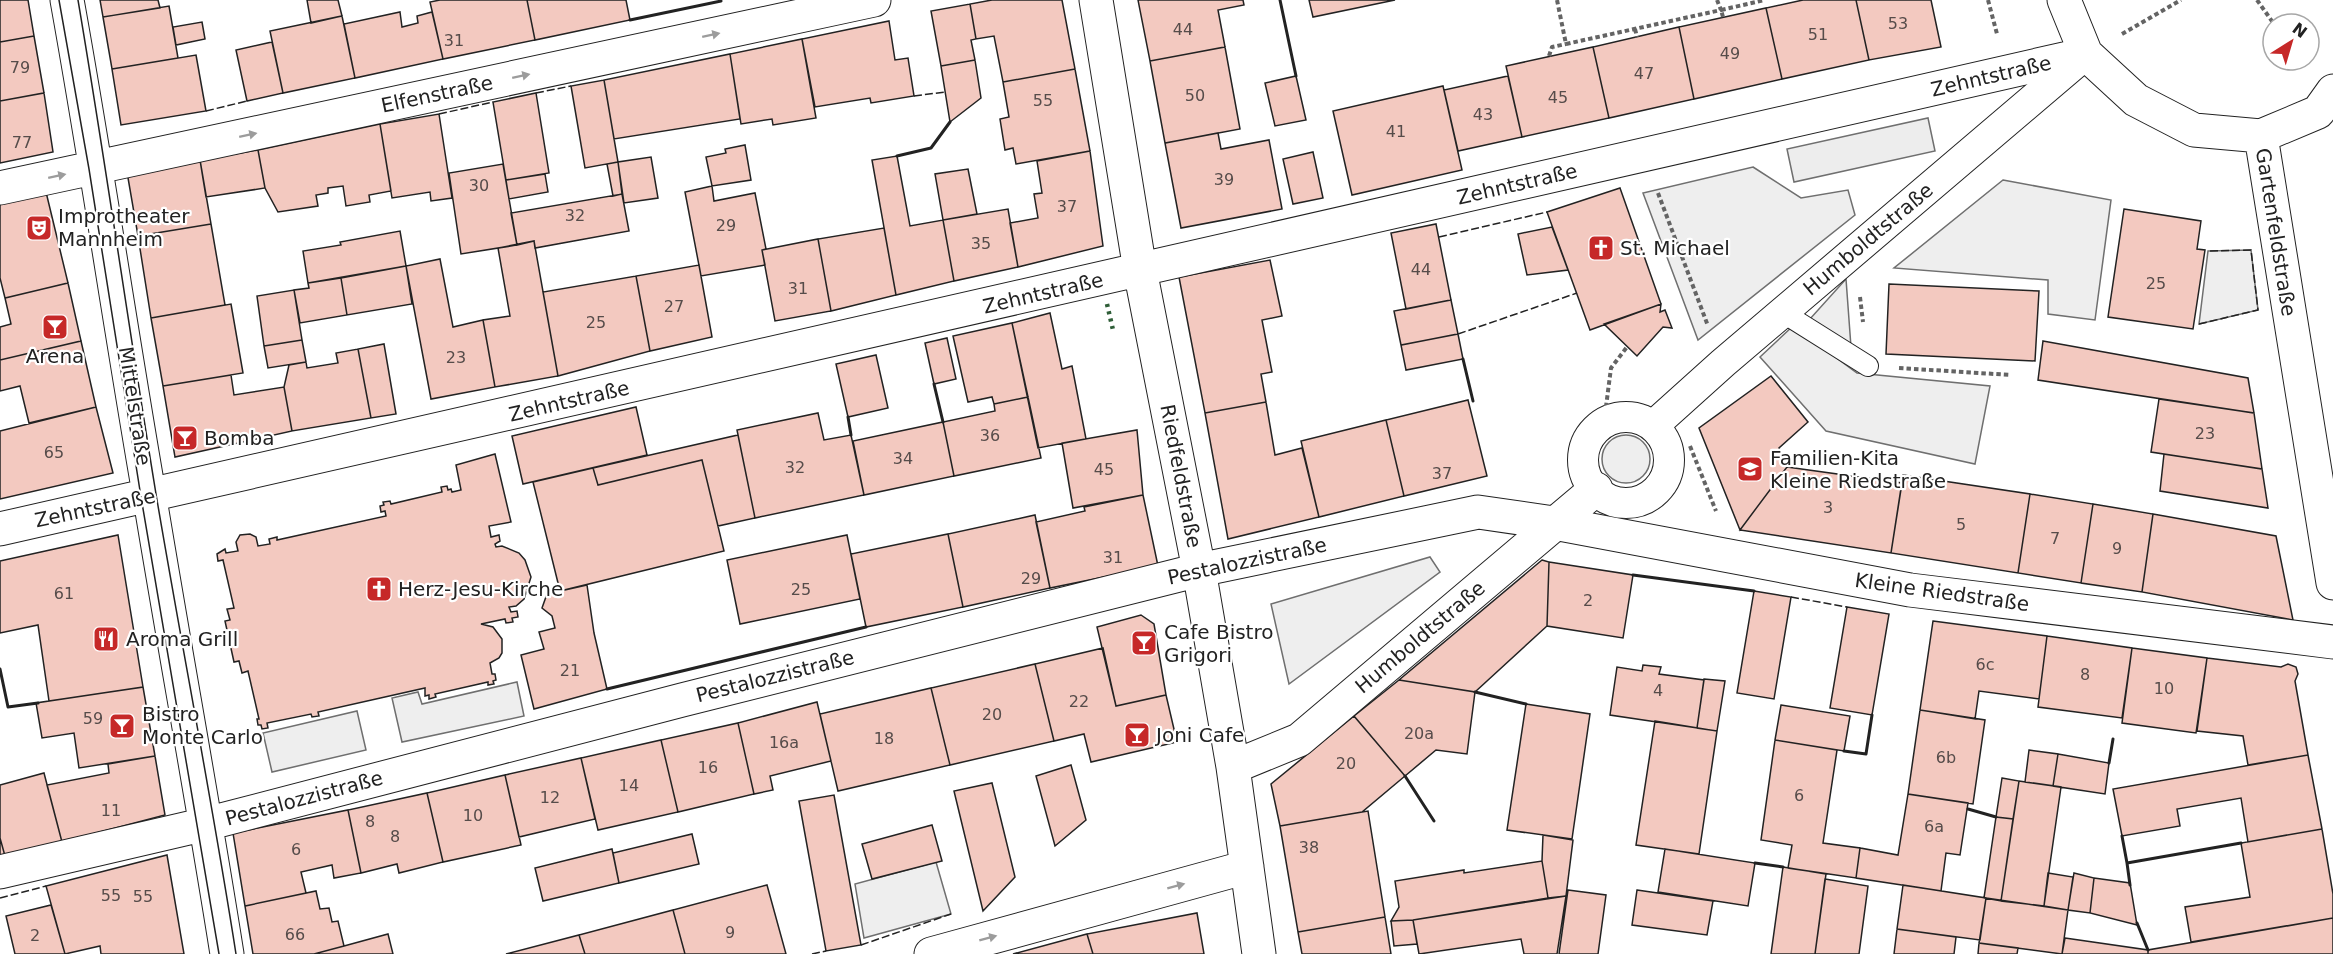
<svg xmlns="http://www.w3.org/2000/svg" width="2333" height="954" font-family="'DejaVu Sans',sans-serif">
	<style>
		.green { fill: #eee; stroke: #6f6f6f; stroke-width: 1.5 }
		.parking { fill: #ededed; stroke: #6f6f6f; stroke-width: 1.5 }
		.building { fill: #f3c9c0; stroke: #222; stroke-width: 1.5 }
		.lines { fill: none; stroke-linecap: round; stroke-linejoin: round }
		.service-casing { stroke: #222; stroke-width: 22 }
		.pedestrian-casing { stroke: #222; stroke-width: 32 }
		.minor-casing { stroke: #222; stroke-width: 35 }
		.path { stroke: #646464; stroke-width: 4; stroke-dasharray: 4.5 3; stroke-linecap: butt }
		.service { stroke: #fff; stroke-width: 20 }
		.pedestrian { stroke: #fff; stroke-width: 30 }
		.minor { stroke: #fff; stroke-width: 33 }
		.tram { stroke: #222; stroke-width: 1.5 }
		.hedge { stroke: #2f5e38; stroke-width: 4.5; stroke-dasharray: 3 4.5; stroke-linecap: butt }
		.fence { stroke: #222; stroke-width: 1.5; stroke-dasharray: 8 3; stroke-linecap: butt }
		.wall { stroke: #222; stroke-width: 3 }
		.oneway { fill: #9c9c9c }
		.labels { text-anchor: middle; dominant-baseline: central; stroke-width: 4.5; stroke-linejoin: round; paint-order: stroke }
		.number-label { font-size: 16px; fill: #564c4a }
		.street-label { font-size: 20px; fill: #222; stroke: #fff }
		.poi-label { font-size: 20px; fill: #222; stroke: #fff; text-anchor: start }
	</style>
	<rect width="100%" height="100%" fill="#fff"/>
	<path class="green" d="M1753 167 1801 198 1848 190 1855 215 1698 340 1643 193Z
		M2003 180 2111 200 2095 320 2048 314V280L1894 268Z
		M2251 250 2258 310 2199 324 2208 251Z
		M1846 279 1851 347 1809 320Z
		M1793 326 1857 373 1990 386 1975 464 1826 431 1760 357Z
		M1602 459a24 24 0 1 1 48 0a24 24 0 1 1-48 0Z
		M1430 557 1440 572 1289 684 1271 604Z
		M517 682 524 716 402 742 392 698 418 692 422 704Z
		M357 711 366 750 272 772 263 733Z
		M936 862 951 914 864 938 855 884Z"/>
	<path class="parking" d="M1928 118 1935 151 1794 182 1787 149Z"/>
	<path class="building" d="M0 0H28L34 36 0 42Z
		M100 0H158L160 8 103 17Z
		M307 0H338L342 16 311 23Z
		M440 0H527L535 40 443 59 430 2Z
		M527 0H626L630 20 535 40Z
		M992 0H1062L1075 69 1003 82 994 36 976 39 970 4Z
		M1138 0H1243L1244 5 1218 10 1225 47 1150 61Z
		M1309 0H1395L1313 17Z
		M1803 0H1856L1869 60 1782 79 1766 8Z
		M1856 0H1931L1941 47 1869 60Z
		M970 4 976 39 971 40 975 60 941 66 931 11Z
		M169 6 178 58 112 69 103 17Z
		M1766 8 1782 79 1694 99 1679 27Z
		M400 12 402 27 418 23 417 16 432 12 443 59 355 78 344 24Z
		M342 16 355 78 283 93 270 31Z
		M889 21 895 60 908 58 914 96 871 103 870 98 815 107 802 39Z
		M202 22 205 39 176 45 173 27Z
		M1679 27 1694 99 1609 118 1593 47Z
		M34 36 44 93 0 101V42Z
		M802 39 816 118 773 125 772 119 741 124 730 54Z
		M272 42 283 93 247 101 236 50Z
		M1225 47 1240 129 1165 143 1150 61Z
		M1593 47 1609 118 1522 137 1506 66Z
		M730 54 740 119 614 139 604 80Z
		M196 55 206 111 121 125 112 69Z
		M975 60 981 98 950 122 941 66Z
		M1075 69 1090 151 1016 164 1013 148 1005 150 1000 119 1009 117 1003 82Z
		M1296 76 1306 120 1275 126 1265 83Z
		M1508 76 1522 137 1458 151 1444 90Z
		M604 80 618 162 585 168 571 86Z
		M1443 86 1462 170 1352 195 1333 111Z
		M44 93 53 152 0 163V101Z
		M536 93 549 173 506 180 493 102Z
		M439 114 452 198 431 201 430 192 392 198 380 124Z
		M380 124 391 191 369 195 370 202 346 206 343 186 328 188V193L316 195 318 206 278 212 265 188 258 150Z
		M1218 133 1221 149 1269 140 1282 209 1181 228 1165 143Z
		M745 145 751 180 712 186 706 157 726 153 725 149Z
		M258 150 265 188 206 197 200 160Z
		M1090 151 1103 246 1018 267 1010 223 1038 218 1034 194 1042 193 1037 161Z
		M1313 152 1323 198 1293 204 1283 159Z
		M897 156 910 226 943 220 954 281 896 295 872 160Z
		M651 157 658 198 624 203 618 162Z
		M200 160 211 224 138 236 127 172Z
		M618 162 622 194 613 196 607 164Z
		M503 164 517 245 461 254 449 173Z
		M968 169 977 214 943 220 935 174Z
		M545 174 548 192 509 199 506 180Z
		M712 186 714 201 755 193 766 249 762 250 765 265 701 276 685 192Z
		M1620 188 1661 304 1590 330 1547 212Z
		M46 192 68 283 5 298 0 278V203Z
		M622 194 629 231 535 248 534 241 517 245 511 213Z
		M1008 209 1018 267 954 281 943 220Z
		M2124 209 2201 221 2197 249 2205 250 2193 329 2108 317Z
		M211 224 225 305 151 318 138 236Z
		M1436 224 1451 300 1406 309 1391 233Z
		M1552 227 1568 270 1527 275 1518 234Z
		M884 228 896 295 831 311 818 239Z
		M400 231 406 266 308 283 303 251 341 245 340 242Z
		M818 239 831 311 775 321 762 250Z
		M534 241 558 376 495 387 483 320 510 316 498 248Z
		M440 259 453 327 483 320 495 387 431 399 406 266Z
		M1270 260 1282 316 1262 320 1272 372 1261 374 1266 402 1205 413 1179 277Z
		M699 265 712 337 650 351 636 276Z
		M406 266 412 304 347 315 341 278Z
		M636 276 650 351 558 376 543 292Z
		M341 278 347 315 300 323 294 290 309 288 308 283Z
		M68 283 81 341 0 360V327L11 324 5 298Z
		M1889 284 2039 291 2035 361 1886 354Z
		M294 290 302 340 264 346 257 296Z
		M1451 300 1458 334 1401 345 1394 311Z
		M231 304 243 373 163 386 151 318Z
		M1661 304 1660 312 1665 310 1672 328 1663 327 1637 356 1604 324Z
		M1050 313 1062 369 1072 366 1086 439 1038 448 1012 323Z
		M1012 323 1028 397 994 404 992 397 968 402 953 336Z
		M1458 334 1463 359 1406 370 1401 345Z
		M947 338 956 379 934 384 925 343Z
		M302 340 306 362 268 368 264 346Z
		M81 341 96 407 29 423 20 386 0 391V360Z
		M2043 341 2248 378 2254 413 2038 380Z
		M384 344 396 414 371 418 358 349Z
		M358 349 371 418 292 431 284 387 289 365 306 362 307 368 338 363 336 353Z
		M876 355 888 408 848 417 836 364Z
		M231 375 234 395 284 387 292 431 175 457 163 386Z
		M1771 376 1808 422 1779 448 1787 467 1740 530 1699 428Z
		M1028 397 1041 458 954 476 943 422 995 411 994 404Z
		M2159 399 2254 413 2262 469 2151 452Z
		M1468 400 1487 476 1404 496 1386 420Z
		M1266 402 1275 455 1302 448 1319 517 1228 539 1205 413Z
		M96 407 113 473 0 499V431Z
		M636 407 647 455 523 484 512 436Z
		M818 413 824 440 851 435 864 495 755 518 737 430Z
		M1386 420 1404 496 1319 517 1301 441Z
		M943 422 954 476 864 495 853 441Z
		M1137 430 1143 495 1073 508 1062 443Z
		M738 435 755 518 718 526 702 460 598 485 593 468Z
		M495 454 511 522 489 526 491 537 499 535 500 541 495 544 496 547 502 546 519 553 525 560 531 577 524 599 516 606 509 607 511 612 517 611 518 617 512 618 513 622 506 623 505 619 481 624 493 627 502 639V653L499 658 490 663 492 674H495L496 680 493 681 494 684 488 685V682L435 694 436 697 429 699V695L425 696V688L318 712 319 716 312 717 311 714 267 723 268 728 262 729 261 725H258L257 719H259L248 671 242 673 239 661 234 662 225 621 230 620 227 609 234 608 223 560 218 561 217 554 225 549 226 553 238 551 236 542 240 535 250 534 256 537 258 546 270 544 269 539 277 537V540L386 516 385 511 381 512 380 506 384 505 383 502 390 501 391 504 442 492 441 487 447 486 448 490 451 489 452 492 461 490 456 465Z
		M2164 454 2262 469 2268 508 2160 491Z
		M702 460 724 551 560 591 533 482 593 468 598 485Z
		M1787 467 1902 483 1891 553 1740 530Z
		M1903 475 2030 494 2018 573 1891 553Z
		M2030 494 2093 504 2081 583 2018 573Z
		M1143 495 1158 566 1050 588 1036 522 1085 511 1084 507Z
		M2093 504 2153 514 2142 592 2081 583Z
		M2153 514 2276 536 2293 620 2142 592Z
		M1035 515 1050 588 963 607 948 534Z
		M948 534 963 607 866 627 851 554Z
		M118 535 143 687 49 701 38 625 0 633V561Z
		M847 535 860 599 740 624 727 560Z
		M1542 560 1549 562 1547 626 1475 692 1399 680Z
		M1549 562 1633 575 1623 638 1547 626Z
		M587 585 594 633 607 689 534 709 521 655 544 649 539 632 555 628 552 616 542 608 547 594Z
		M1754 591 1791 597 1774 699 1737 693Z
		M1847 607 1889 614 1872 715 1830 708Z
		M1141 615 1154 624 1166 695 1116 706 1097 627Z
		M1933 621 2047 636 2039 699 1979 691 1975 719 1920 710Z
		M2047 636 2132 648 2122 718 2038 707Z
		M1103 648 1116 706 1166 695 1177 742 1091 762 1084 734 1054 741 1035 664Z
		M2132 648 2207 658 2196 733 2122 723Z
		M2207 658 2281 667 2288 664 2296 667 2298 674 2295 681 2308 755 2248 765 2243 736 2197 731Z
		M1035 664 1054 741 950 765 931 688Z
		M1643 665 1661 667 1659 674 1704 680 1697 728 1610 715 1617 667 1642 671Z
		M1704 679 1725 681 1717 731 1697 728Z
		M1399 680 1475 692 1467 754 1436 750 1405 776 1354 716Z
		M143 687 155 756 79 768 74 733 42 738 36 703Z
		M931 688 950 765 838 791 820 714Z
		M817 702 831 761 770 776 773 790 754 794 738 723Z
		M1526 704 1590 714 1572 839 1507 830Z
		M1781 705 1850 716 1844 751 1775 740Z
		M1920 710 1985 720 1973 804 1908 794Z
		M1354 716 1405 776 1362 812 1280 826 1271 784Z
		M1655 721 1717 731 1699 854 1636 845Z
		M738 723 754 794 678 812 661 740Z
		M661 740 678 812 598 830 581 758Z
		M1775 740 1837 750 1823 843 1860 848 1856 878 1788 868 1792 845 1761 840Z
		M2029 750 2058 754 2053 786 2025 782Z
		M2058 754 2109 763 2105 794 2053 786Z
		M2308 755 2322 829 2248 842 2241 798 2177 809 2180 826 2122 836 2113 789Z
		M155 756 165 815 62 842 47 785 109 773 108 764Z
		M581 758 595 819 519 837 505 775Z
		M1071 765 1086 820 1055 846 1036 776Z
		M44 773 62 842 5 856 0 838V785Z
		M505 775 521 845 443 862 427 793Z
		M2002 778 2019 781 2013 819 1996 817Z
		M2019 781 2061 787 2044 906 2001 901Z
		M992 783 1015 877 983 911 954 791Z
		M427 793 443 862 399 873 397 864 361 873 348 810Z
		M1908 794 1968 803 1960 855 1946 853 1941 891 1856 878 1860 848 1898 855Z
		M834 795 861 945 826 951 799 801Z
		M348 810 361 873 334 878 332 865 301 872 306 893 245 906 233 833Z
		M1368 811 1385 917 1298 932 1280 826Z
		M1996 817 2013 819 2001 901 1984 898Z
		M932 825 942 861 872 879 862 844Z
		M2322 829 2333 894V918L2191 942 2185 907 2250 897 2241 843Z
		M692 834 699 864 619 883 613 853Z
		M1543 835 1573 840 1566 896 1548 898 1542 861Z
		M0 838 5 856 0 857Z
		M612 849 619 883 543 901 535 868Z
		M1665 849 1755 863 1748 906 1658 892Z
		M167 855 184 954H101L100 946 65 954 46 886Z
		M1542 861 1548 898 1413 920 1391 921 1399 907 1395 881 1464 870V873Z
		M1783 867 1826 874 1815 954H1771Z
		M2048 873 2073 877 2068 910 2044 906Z
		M2074 873 2094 878 2090 913 2068 910Z
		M2094 878 2130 883 2137 925 2090 913Z
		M1825 879 1868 886 1859 954H1815Z
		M767 885 786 954H685L673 910Z
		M1903 885 1986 898 1980 940 1897 929Z
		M1568 890 1606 895 1598 954H1559Z
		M1637 890 1713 901 1707 935 1632 925Z
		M316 891 320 909 329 908 332 922 338 921 344 946 314 954H253L245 906Z
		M1566 896 1557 954H1524L1521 939 1419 954 1413 920Z
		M1986 898 2068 910 2062 954 1979 943Z
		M51 905 65 954H15L6 916Z
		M673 910 685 954H585L579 935Z
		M1197 913 1204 954H1093L1087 934Z
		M1385 917 1391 954H1302L1298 932Z
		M2333 918V954H2148V950Z
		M1413 920 1417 944 1394 946 1391 921Z
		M1897 929 1956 937 1954 954H1894Z
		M388 934 393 954H314L344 946Z
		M1087 934 1093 954H1013Z
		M579 935 585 954H506Z
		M2065 938 2148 950V954H2062Z
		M1979 943 2018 948 2017 954H1978Z"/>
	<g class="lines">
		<g class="service-casing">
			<path id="service" d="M1782 312 1868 366"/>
		</g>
		<g class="pedestrian-casing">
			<path id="pedestrian" d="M1583 460a43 43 0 1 1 86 0a43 43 0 1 1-86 0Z
				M1653 426 1723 363 2086 54"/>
		</g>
		<g class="minor-casing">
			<path id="minor" d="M67 0C97 166 121 333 150 499 175 651 203 802 227 954
				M1096 0 1140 270 1199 570 1233 767 1259 954
				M2064 0 2086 54 2136 100 2194 130 2261 136 2318 112 2333 91
				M2261 136 2333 583
				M0 188 874 0
				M0 529 2086 54
				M1233 767 1299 740 1596 489
				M0 872 206 824 682 700 1199 570 1478 512 1554 523 1910 590 2333 642
				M931 954 1247 867"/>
		</g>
		<path class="path" d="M1557 0 1566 44 1721 10 1717 0
			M1988 0 1997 34
			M2257 0 2274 24
			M1723 17 1721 10 1765 0
			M1635 29 1637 37
			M2122 34 2181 0
			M1549 56 1552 47 1566 44
			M1658 193 1708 326
			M1860 297 1863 322
			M1899 368 2011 375
			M1604 422 1611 368 1627 347
			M1690 446 1716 511"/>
		<use href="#service" class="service"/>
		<use href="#pedestrian" class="pedestrian"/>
		<use href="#minor" class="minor"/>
		<path class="tram" d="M59 0 89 169 141 497 219 954
			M78 0C106 165 129 330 156 494 182 648 212 800 236 954"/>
		<path class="hedge" d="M1107 304 1113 330"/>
		<path class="fence" d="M536 93 571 86
			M914 96 945 92
			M206 111 247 101
			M439 114 493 102
			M1439 237 1547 212
			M2199 324 2258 310 2251 250 2208 251
			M1458 334 1577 293
			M1791 597 1847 607
			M0 898 46 886
			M861 945 951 914
			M812 954 826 951"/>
		<path class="wall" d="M1280 0 1296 76
			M630 20 721 1
			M897 156 931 148 950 122
			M1463 359 1473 401
			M934 384 943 422
			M848 417 851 435
			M1633 575 1754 591
			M0 669 8 707 38 703
			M607 689 866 627
			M1475 692 1526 704
			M1844 751 1866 754 1872 715
			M2109 763 2113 739
			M1405 776 1434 821
			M1968 809 1996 817
			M2122 836 2127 863
			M1755 863 1783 867
			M2130 885 2127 863 2241 843
			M2137 923 2148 950"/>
	</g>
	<defs><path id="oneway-solid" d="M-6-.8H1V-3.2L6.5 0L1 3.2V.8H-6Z" transform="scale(1.5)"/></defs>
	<g class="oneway">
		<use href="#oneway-solid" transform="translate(711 35) rotate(-12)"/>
		<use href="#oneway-solid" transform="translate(521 76) rotate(-12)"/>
		<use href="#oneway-solid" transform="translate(248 135) rotate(-12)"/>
		<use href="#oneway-solid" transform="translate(57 176) rotate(-12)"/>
		<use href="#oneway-solid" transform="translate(1176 886) rotate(-15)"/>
		<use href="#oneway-solid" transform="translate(988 938) rotate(-15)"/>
	</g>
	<defs>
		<g id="theatre-square" transform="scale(1.35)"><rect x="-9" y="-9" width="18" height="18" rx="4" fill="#c62828" stroke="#fff"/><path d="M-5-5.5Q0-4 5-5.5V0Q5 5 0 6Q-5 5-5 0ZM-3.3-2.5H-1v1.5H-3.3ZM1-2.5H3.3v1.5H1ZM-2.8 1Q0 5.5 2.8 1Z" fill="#fff"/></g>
		<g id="church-square" transform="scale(1.35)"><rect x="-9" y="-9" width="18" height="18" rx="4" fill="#c62828" stroke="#fff"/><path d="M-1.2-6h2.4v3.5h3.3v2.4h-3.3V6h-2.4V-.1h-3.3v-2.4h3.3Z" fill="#fff"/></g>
		<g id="bar-square" transform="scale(1.35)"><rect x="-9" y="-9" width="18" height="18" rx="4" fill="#c62828" stroke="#fff"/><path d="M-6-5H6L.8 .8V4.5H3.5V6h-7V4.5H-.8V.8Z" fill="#fff"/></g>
		<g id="school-square" transform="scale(1.35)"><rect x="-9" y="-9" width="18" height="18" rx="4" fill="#c62828" stroke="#fff"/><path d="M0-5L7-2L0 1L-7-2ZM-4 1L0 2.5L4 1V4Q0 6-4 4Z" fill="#fff"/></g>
		<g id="restaurant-square" transform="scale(1.35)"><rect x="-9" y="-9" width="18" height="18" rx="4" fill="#c62828" stroke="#fff"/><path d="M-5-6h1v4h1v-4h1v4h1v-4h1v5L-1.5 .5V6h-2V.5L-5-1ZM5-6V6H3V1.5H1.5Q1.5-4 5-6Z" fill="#fff"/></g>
	</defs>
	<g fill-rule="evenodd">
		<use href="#theatre-square" x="39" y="228"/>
		<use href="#church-square" x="1601" y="248"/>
		<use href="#bar-square" x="55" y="327"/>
		<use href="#bar-square" x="185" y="438"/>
		<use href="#school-square" x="1750" y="469"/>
		<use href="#church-square" x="379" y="589"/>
		<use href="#restaurant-square" x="106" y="639"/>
		<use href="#bar-square" x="1144" y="643"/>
		<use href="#bar-square" x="122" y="726"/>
		<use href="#bar-square" x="1137" y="735"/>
	</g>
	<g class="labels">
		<g class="number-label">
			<text x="1898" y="23">53</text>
			<text x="1183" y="29">44</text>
			<text x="1818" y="34">51</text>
			<text x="454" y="40">31</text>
			<text x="1730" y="53">49</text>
			<text x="20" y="67">79</text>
			<text x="1644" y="73">47</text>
			<text x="1195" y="95">50</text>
			<text x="1558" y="97">45</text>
			<text x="1043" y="100">55</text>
			<text x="1483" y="114">43</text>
			<text x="1396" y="131">41</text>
			<text x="22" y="142">77</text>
			<text x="1224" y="179">39</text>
			<text x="479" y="185">30</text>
			<text x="1067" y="206">37</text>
			<text x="575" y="215">32</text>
			<text x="726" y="225">29</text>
			<text x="981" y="243">35</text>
			<text x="1421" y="269">44</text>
			<text x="2156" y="283">25</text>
			<text x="798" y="288">31</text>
			<text x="674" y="306">27</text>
			<text x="596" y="322">25</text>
			<text x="456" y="357">23</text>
			<text x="2205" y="433">23</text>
			<text x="990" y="435">36</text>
			<text x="54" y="452">65</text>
			<text x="903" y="458">34</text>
			<text x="795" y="467">32</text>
			<text x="1104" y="469">45</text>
			<text x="1442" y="473">37</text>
			<text x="1828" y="507">3</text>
			<text x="1961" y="524">5</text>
			<text x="2055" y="538">7</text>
			<text x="2117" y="548">9</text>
			<text x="1113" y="557">31</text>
			<text x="1031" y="578">29</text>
			<text x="801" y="589">25</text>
			<text x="64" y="593">61</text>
			<text x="1588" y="600">2</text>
			<text x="1985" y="664">6c</text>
			<text x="570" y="670">21</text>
			<text x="2085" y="674">8</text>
			<text x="2164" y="688">10</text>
			<text x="1658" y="690">4</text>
			<text x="1079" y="701">22</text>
			<text x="992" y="714">20</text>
			<text x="93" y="718">59</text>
			<text x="1419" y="733">20a</text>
			<text x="884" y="738">18</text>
			<text x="784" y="742">16a</text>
			<text x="1946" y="757">6b</text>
			<text x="1346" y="763">20</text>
			<text x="708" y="767">16</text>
			<text x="629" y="785">14</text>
			<text x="1799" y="795">6</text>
			<text x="550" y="797">12</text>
			<text x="111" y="810">11</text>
			<text x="473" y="815">10</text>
			<text x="370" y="821">8</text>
			<text x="1934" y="826">6a</text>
			<text x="395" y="836">8</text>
			<text x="1309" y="847">38</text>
			<text x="296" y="849">6</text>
			<text x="111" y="895">55</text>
			<text x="143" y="896">55</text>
			<text x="730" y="932">9</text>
			<text x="295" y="934">66</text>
			<text x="35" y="935">2</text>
		</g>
		<g class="street-label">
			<text transform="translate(1991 76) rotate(-13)">Zehntstraße</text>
			<text transform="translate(437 94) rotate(-12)">Elfenstraße</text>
			<text transform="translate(1517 184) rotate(-13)">Zehntstraße</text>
			<text transform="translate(2276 232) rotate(81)">Gartenfeldstraße</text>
			<text transform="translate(1868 239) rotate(-40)">Humboldtstraße</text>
			<text transform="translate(1043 293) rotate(-13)">Zehntstraße</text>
			<text transform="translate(569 401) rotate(-13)">Zehntstraße</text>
			<text transform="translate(135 406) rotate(81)">Mittelstraße</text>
			<text transform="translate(1181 476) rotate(79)">Riedfeldstraße</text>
			<text transform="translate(95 508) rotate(-12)">Zehntstraße</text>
			<text transform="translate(1247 561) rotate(-12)">Pestalozzistraße</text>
			<text transform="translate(1942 592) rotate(8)">Kleine Riedstraße</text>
			<text transform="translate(1420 637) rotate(-40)">Humboldtstraße</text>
			<text transform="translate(775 676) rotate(-14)">Pestalozzistraße</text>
			<text transform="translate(304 798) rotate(-15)">Pestalozzistraße</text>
		</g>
		<g class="poi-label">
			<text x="58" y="216">Improtheater<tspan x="58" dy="23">Mannheim</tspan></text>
			<text x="1620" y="248">St. Michael</text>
			<text x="55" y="356" text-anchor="middle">Arena</text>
			<text x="204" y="438">Bomba</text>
			<text x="1770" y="458">Familien-Kita<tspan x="1770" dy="23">Kleine Riedstraße</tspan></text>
			<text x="398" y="589">Herz-Jesu-Kirche</text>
			<text x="1164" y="632">Cafe Bistro<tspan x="1164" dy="23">Grigori</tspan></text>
			<text x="126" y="639">Aroma Grill</text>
			<text x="142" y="714">Bistro<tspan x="142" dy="23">Monte Carlo</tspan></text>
			<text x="1156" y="735">Joni Cafe</text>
		</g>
	</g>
	<g transform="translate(2291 42) rotate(37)"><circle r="28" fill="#ffffff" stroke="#a7a7a7" stroke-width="1.5"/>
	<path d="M0-4.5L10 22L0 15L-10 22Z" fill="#c62828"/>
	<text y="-9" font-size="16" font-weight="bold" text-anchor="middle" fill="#222222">N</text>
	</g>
</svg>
